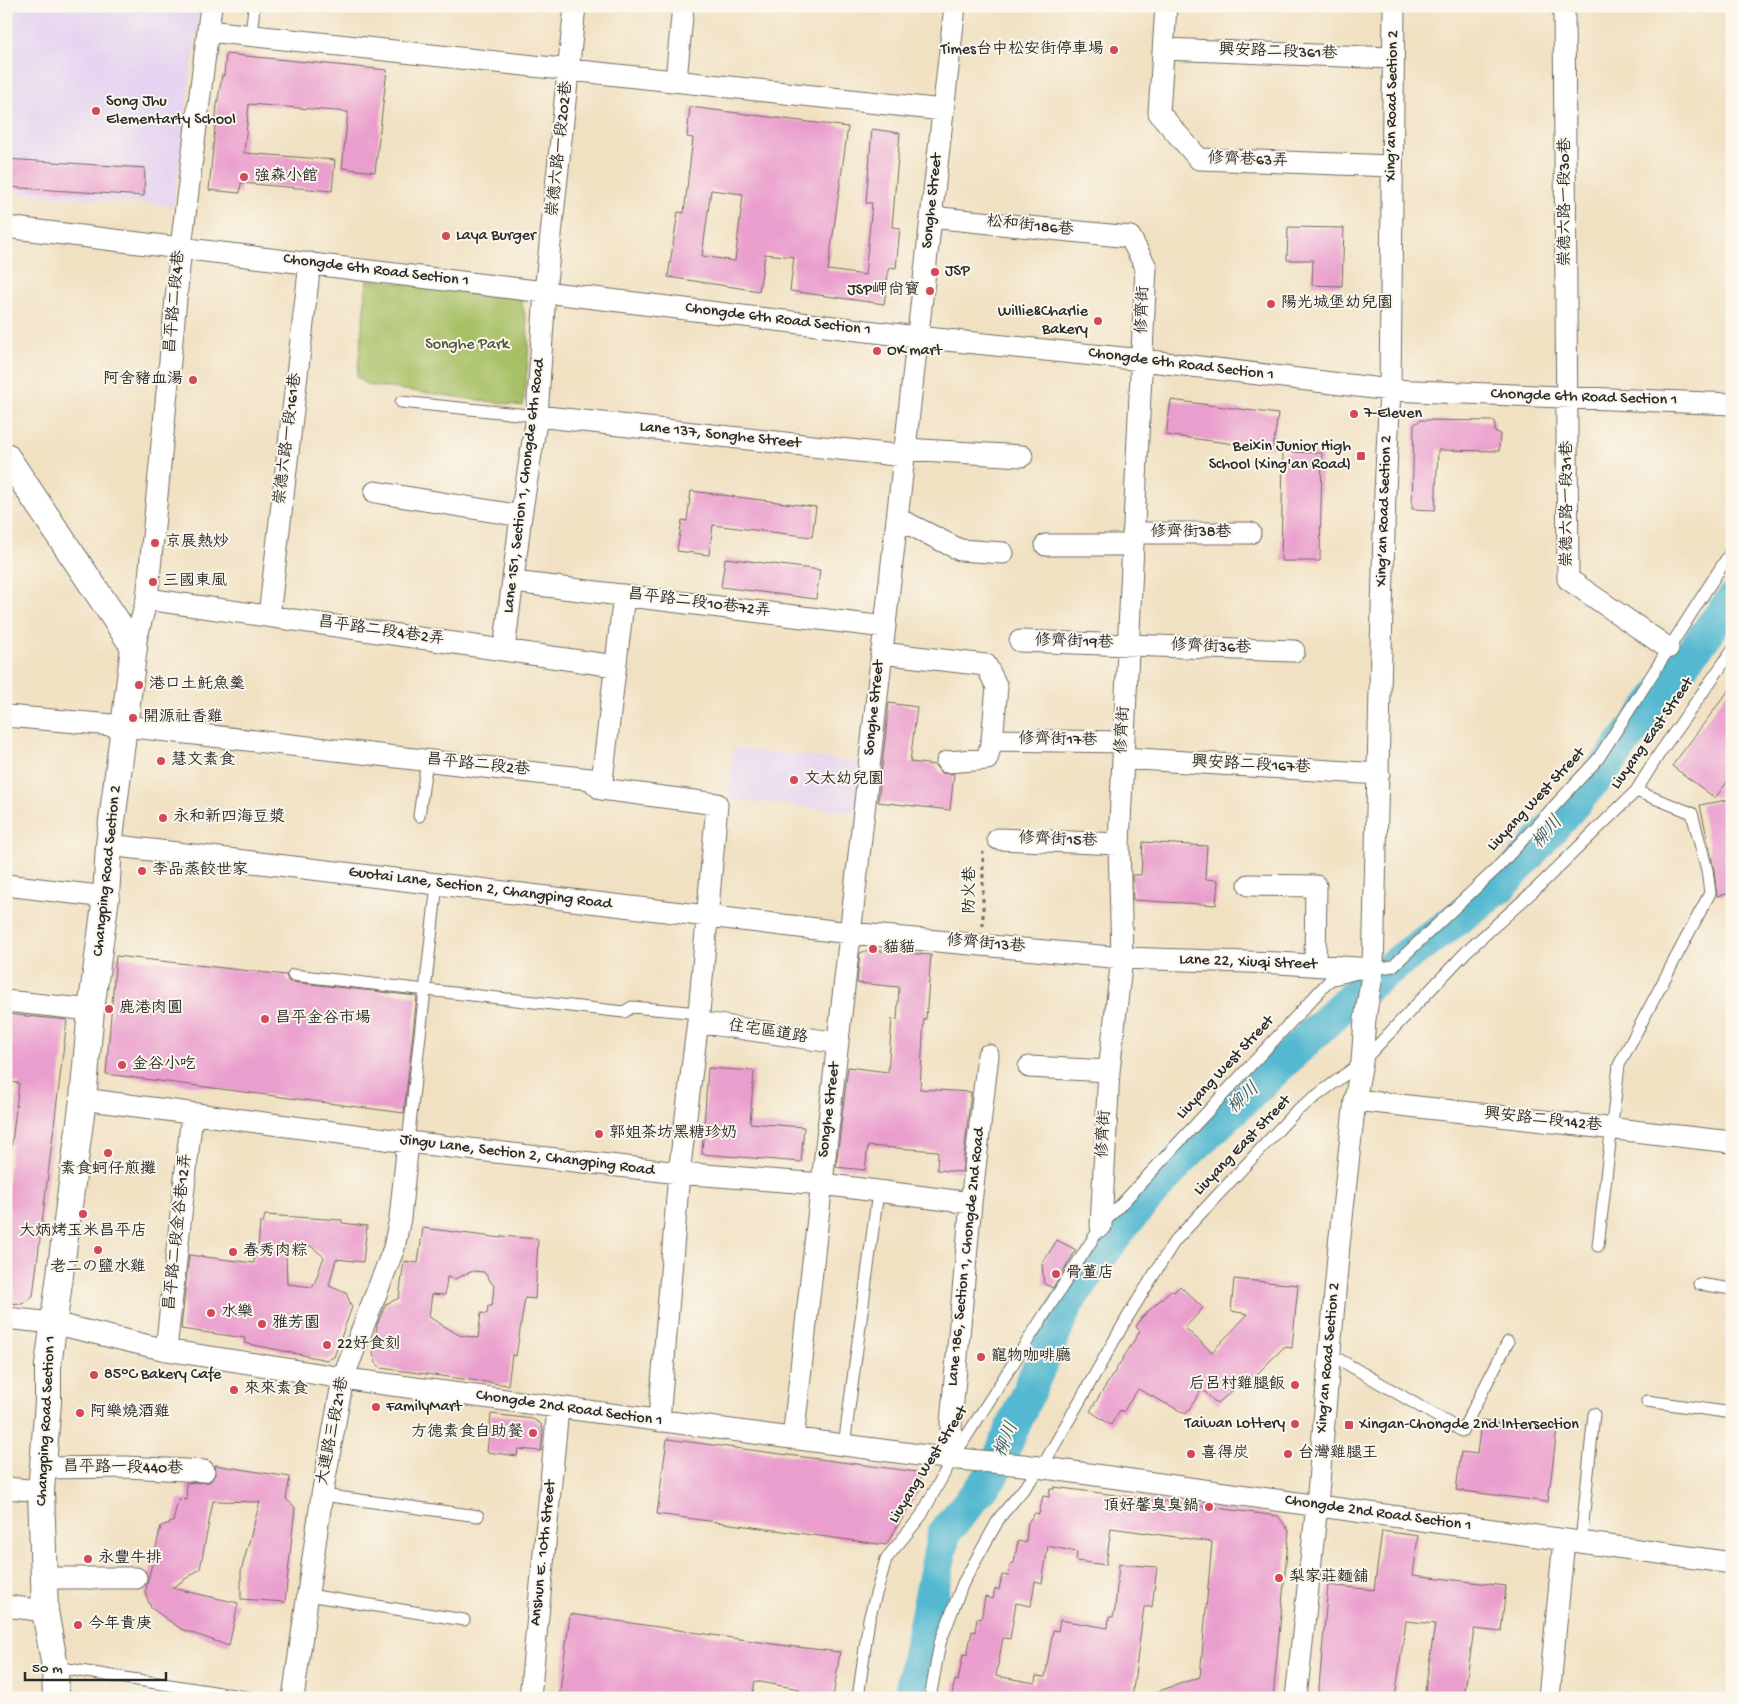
<svg xmlns="http://www.w3.org/2000/svg" width="1738" height="1704" font-family="'Gochi Hand','LXGW WenKai TC','Klee One',sans-serif">
	<style>
		.built { fill: #e5d3f1 }
		.green { fill: #a7c065; stroke: #697648 }
		.lines { fill: none; stroke-linecap: round; stroke-linejoin: round }
		.river { stroke: #52b8d0; stroke-width: 34 }
		.building { fill: #ea9ecd; fill-rule: evenodd }
		.service-casing { stroke: #706b60; stroke-width: 13 }
		.minor-casing { stroke: #706b60; stroke-width: 23 }
		.tertiary-casing { stroke: #706b60; stroke-width: 28 }
		.path { stroke: #706b60; stroke-width: 3; stroke-dasharray: 4 4; stroke-linecap: butt }
		.service { stroke: #fff; stroke-width: 11 }
		.minor { stroke: #fff; stroke-width: 21 }
		.tertiary { stroke: #fff; stroke-width: 26 }
		.poi-dot { fill: #d1495b; stroke: #fbf7ec; stroke-width: 2 }
		.labels { text-anchor: middle; dominant-baseline: central; stroke-width: 4; stroke-linejoin: round; paint-order: stroke }
		.poi-label { font-size: 16px; fill: #2b2b2b; stroke: #fbf7ec; text-anchor: start }
		.street-label { font-size: 16px; fill: #2b2b2b; stroke: #fbf7ec }
		.park-label { font-size: 16px; fill: #50583c; stroke: #fbf7ec }
		.water-label { font-size: 18px; font-style: italic; fill: #395c65; stroke: #fbf7ec }
	</style>
	<rect width="100%" height="100%" fill="#fbf7ec"/>
	<filter id="ink" filterUnits="userSpaceOnUse"><feTurbulence type="fractalNoise" baseFrequency=".02" numOctaves="2"/><feDisplacementMap in="SourceGraphic" scale="10" xChannelSelector="R" yChannelSelector="G"/><feConvolveMatrix kernelMatrix="1 2 1 2 8 2 1 2 1" color-interpolation-filters="sRGB"/></filter>
	<filter id="wash" filterUnits="userSpaceOnUse"><feTurbulence type="fractalNoise" baseFrequency=".0096" numOctaves="4" result="noise"/><feDisplacementMap in="SourceGraphic" scale="20" xChannelSelector="R" yChannelSelector="G"/><feGaussianBlur stdDeviation="1.12" result="paint"/><feColorMatrix in="noise" values="0 0 0 0 0 0 0 0 0 0 0 0 0 0 0 0 0 1.4 0 .05"/><feComposite in="paint" operator="in"/></filter>
	<g filter="url(#wash)">
		<rect width="100%" height="100%" fill="#f1e1c3"/>
		<path class="built" d="M6 6H200L173 206 6 192Z
			M733 748 859 762 854 812 728 799Z"/>
		<path class="green" d="M367 279 520 299C534 334 527 369 523 406L367 385 357 377Z"/>
		<g class="lines">
			<path class="river" d="M910 1698 944 1533 992 1475 1068 1301 1123 1225 1185 1155 1355 994 1501 886 1602 771 1732 600"/>
		</g>
		<g id="blocks">
			<path class="building" d="M226 54 387 70 375 172 342 168 348 112 249 104 244 153 335 160 332 191 241 183 240 193 209 190 217 105 222 75 224 76Z
				M690 107 848 127 828 270 865 275 872 203H866L872 129 900 133 892 227 900 228 896 268 889 267 884 304 790 291 794 257 765 254 759 291 668 277 678 212 684 213 693 138 687 137ZM711 190 743 194 735 261 702 256Z
				M6 159 145 168 144 196 6 187Z
				M1288 227 1344 228 1342 286 1312 285 1313 260H1287Z
				M1171 400 1278 414 1273 449 1166 435Z
				M1420 420 1495 421V432L1500 433 1499 451 1438 450 1435 510 1412 509 1414 425Z
				M1283 452 1322 453 1320 561H1281Z
				M691 491 816 507 812 537 713 525 709 555 677 551 682 520 687 521Z
				M725 558 820 570 816 599 721 587Z
				M1732 686V776L1715 798 1672 766Z
				M889 703 917 707 910 762 935 765 941 773 954 774 950 810 878 802Z
				M1732 799V893L1717 896 1714 869 1700 805Z
				M1143 842 1207 846 1205 879 1218 880 1216 905 1133 900 1132 875H1141Z
				M868 950 931 955 926 1019H924L920 1089 971 1092 962 1172 937 1170 938 1151 868 1146 865 1170 836 1167 848 1067 888 1072 892 1019 897 1020 899 987 857 983 860 953Z
				M116 956 286 975 288 981 292 982 417 996 404 1113 106 1074Z
				M6 1014 67 1020 33 1296 22 1304 6 1303V1194L19 1083 6 1082Z
				M708 1068 754 1071 750 1123 804 1127 801 1162 702 1154Z
				M265 1215 342 1220V1223L367 1226 363 1262 336 1259 329 1286 346 1293 352 1307 334 1357 327 1360 244 1343 245 1338 181 1329 189 1255 254 1263 255 1249H258L260 1223H263ZM296 1244 311 1246 324 1257 313 1287 287 1284 286 1254Z
				M423 1228 501 1238V1236L538 1239 535 1299 525 1298 516 1356 512 1355 508 1385 381 1368 376 1363 373 1354 377 1325 386 1304 399 1298 404 1261 418 1263ZM473 1271 484 1272 494 1286 492 1306H488L487 1314 481 1313 478 1338 459 1335 429 1317 432 1294 445 1295 447 1277 455 1279Z
				M1057 1240 1076 1250 1053 1288 1044 1284 1042 1264Z
				M1234 1279 1298 1285 1292 1348 1284 1347 1253 1378 1250 1375 1217 1404 1202 1389 1186 1414 1138 1389 1123 1412 1120 1410 1111 1425 1090 1411 1140 1331 1136 1327 1141 1318 1171 1290 1174 1292 1180 1286 1203 1308 1185 1328 1212 1352 1248 1314 1231 1311Z
				M491 1414 533 1419 541 1424 543 1430 541 1451 518 1449 517 1456 487 1452Z
				M1481 1421 1557 1430 1548 1502 1456 1490 1461 1452 1477 1454Z
				M667 1439 917 1472 923 1484 886 1545 657 1514Z
				M215 1465 290 1477 286 1499 295 1507 285 1602 241 1599V1571L260 1502 213 1501 200 1569 172 1588 238 1603 229 1646 181 1629 151 1608 145 1593 161 1526 173 1522 178 1499 187 1500 186 1483 210 1482 216 1472Z
				M1054 1487 1278 1516 1289 1531 1273 1698H1147V1695L1200 1677 1212 1542 1111 1528 1106 1565 1076 1561 1077 1552 1048 1546 1042 1583 1035 1581 1031 1606 1016 1603 1010 1639 1003 1638 996 1676 1035 1683 1036 1676 1045 1677 1053 1630 1058 1631 1060 1620 1108 1628 1109 1617H1113L1115 1609 1119 1564 1157 1567 1152 1607H1144L1132 1698H1099L1100 1695 1074 1694 1073 1698H951L955 1680 958 1681 963 1654 967 1655 972 1631 975 1632 977 1618 981 1619 985 1597 993 1599 995 1589 999 1590 1002 1575 1008 1576 1011 1563H1014L1018 1541 1026 1543 1028 1522 1035 1513 1039 1514 1043 1496 1049 1497 1050 1489H1054Z
				M1382 1531 1418 1536 1413 1575 1506 1586 1501 1632 1474 1629 1464 1698H1424L1435 1624 1406 1621 1395 1698H1318L1328 1585 1374 1590Z
				M570 1614 780 1645 840 1652 833 1698H798L799 1689 755 1681 752 1698H559Z"/>
		</g>
	</g>
	<g filter="url(#ink)">
		<use href="#blocks" fill-opacity="0" stroke="#706b60" stroke-width="1"/>
		<g class="lines">
			<g class="service-casing">
				<path id="service" d="M251 36 254 6
					M401 402 537 416
					M419 816 427 760
					M1370 970 1393 966 1496 869 1598 759 1732 550
					M293 975 624 1012 632 1007 699 1013
					M408 1142 437 884
					M1598 1246 1619 1065 1710 893 1707 870 1692 813 1636 791
					M1699 1284 1732 1289
					M1330 1354 1462 1431 1508 1342
					M1647 1401 1732 1413
					M844 1446 878 1192
					M322 1495 478 1516
					M1581 1542 1594 1414
					M308 1595 464 1620
					M55 1667 252 1698
					M858 1698 869 1619 886 1559 921 1516 952 1459 1101 1226 1330 980 1354 974
					M930 1698 940 1643 963 1583 1000 1517 1042 1467 1127 1318 1174 1242 1296 1111 1362 1062 1466 952 1539 886 1636 791 1659 754 1732 651"/>
			</g>
			<g class="minor-casing">
				<path id="minor" d="M1166 6 1159 113 1199 159 1392 166
					M1564 6 1568 579 1668 648
					M208 31 943 110
					M1164 49 1393 58
					M676 80 683 6
					M931 217 1130 237 1146 267 1119 844 1122 958 1109 1071 1101 1226
					M6 227 917 337 1142 360 1390 390 1732 404
					M537 416 904 456
					M905 449 1022 456
					M375 492 521 516
					M897 518 960 550 1003 553
					M1133 533H1250
					M1046 545H1133
					M514 582 885 627
					M147 599 615 666
					M269 616 310 263
					M1020 641 1294 651
					M134 647 147 599 181 247 211 6
					M504 650 521 516 537 416 545 292 575 6
					M881 653 986 665 997 687 992 740 987 759 947 762
					M6 716 124 726 590 779 601 789 717 804 699 1013 679 1173 659 1421
					M992 740 1124 742
					M1123 758 1379 774
					M601 789 624 595
					M998 839 1119 844
					M109 845 850 933 1122 958 1278 963 1373 969
					M6 885 106 897
					M1249 885 1316 886 1315 965
					M6 1001 91 1010
					M698 1022 838 1043
					M1029 1067 1109 1071
					M83 1099 408 1142 679 1173 822 1184 971 1203
					M1355 1100 1732 1142
					M6 1318 53 1323 166 1350 362 1381 927 1456 1023 1465 1732 1563
					M166 1350 192 1115
					M793 1439 955 6
					M952 1459 951 1423 971 1203 988 1055
					M42 1468 126 1467 204 1471
					M6 1488 41 1491
					M45 1578H136
					M6 1606 45 1611
					M293 1698 322 1495 343 1378 394 1248 400 1218 408 1142
					M530 1698 558 1409
					M1296 1698 1317 1505 1339 1245 1355 1100 1362 1062 1365 1019 1373 969 1385 492 1390 390 1394 6
					M1549 1698 1564 1540"/>
			</g>
			<g class="tertiary-casing">
				<path id="tertiary" d="M6 456 134 647 109 845 106 897 91 1010 83 1099 48 1366V1402L41 1491 45 1611 55 1667 56 1698"/>
			</g>
			<path class="path" d="M983 926V852"/>
			<use href="#service" class="service"/>
			<use href="#minor" class="minor"/>
			<use href="#tertiary" class="tertiary"/>
		</g>
	</g>
	<g class="poi-dot">
		<circle cx="1114" cy="50" r="5"/>
		<circle cx="96" cy="111" r="5"/>
		<circle cx="244" cy="177" r="5"/>
		<circle cx="446" cy="236" r="5"/>
		<circle cx="935" cy="272" r="5"/>
		<circle cx="930" cy="291" r="5"/>
		<circle cx="1271" cy="304" r="5"/>
		<circle cx="1098" cy="321" r="5"/>
		<circle cx="877" cy="351" r="5"/>
		<circle cx="193" cy="380" r="5"/>
		<circle cx="1354" cy="414" r="5"/>
		<rect x="1356" y="451" width="10" height="10" rx="2.5"/>
		<circle cx="155" cy="543" r="5"/>
		<circle cx="153" cy="582" r="5"/>
		<circle cx="139" cy="685" r="5"/>
		<circle cx="133" cy="718" r="5"/>
		<circle cx="161" cy="761" r="5"/>
		<circle cx="794" cy="780" r="5"/>
		<circle cx="163" cy="818" r="5"/>
		<circle cx="142" cy="871" r="5"/>
		<circle cx="873" cy="949" r="5"/>
		<circle cx="109" cy="1009" r="5"/>
		<circle cx="265" cy="1019" r="5"/>
		<circle cx="122" cy="1065" r="5"/>
		<circle cx="599" cy="1134" r="5"/>
		<circle cx="108" cy="1153" r="5"/>
		<circle cx="83" cy="1214" r="5"/>
		<circle cx="98" cy="1250" r="5"/>
		<circle cx="233" cy="1252" r="5"/>
		<circle cx="1056" cy="1274" r="5"/>
		<circle cx="211" cy="1313" r="5"/>
		<circle cx="262" cy="1324" r="5"/>
		<circle cx="327" cy="1345" r="5"/>
		<circle cx="981" cy="1357" r="5"/>
		<circle cx="94" cy="1375" r="5"/>
		<circle cx="1295" cy="1385" r="5"/>
		<circle cx="234" cy="1390" r="5"/>
		<circle cx="376" cy="1407" r="5"/>
		<circle cx="80" cy="1413" r="5"/>
		<circle cx="1295" cy="1424" r="5"/>
		<rect x="1344" y="1420" width="10" height="10" rx="2.5"/>
		<circle cx="533" cy="1433" r="5"/>
		<circle cx="1191" cy="1454" r="5"/>
		<circle cx="1288" cy="1454" r="5"/>
		<circle cx="1209" cy="1507" r="5"/>
		<circle cx="88" cy="1559" r="5"/>
		<circle cx="1279" cy="1578" r="5"/>
		<circle cx="78" cy="1625" r="5"/>
	</g>
	<g class="labels">
		<g class="poi-label">
			<text x="1104" y="50" text-anchor="end">Times台中松安街停車場</text>
			<text x="106" y="102">Song Jhu<tspan x="106" dy="18">Elementarty School</tspan></text>
			<text x="254" y="177">強森小館</text>
			<text x="456" y="236">Laya Burger</text>
			<text x="945" y="272">JSP</text>
			<text x="920" y="291" text-anchor="end">JSP岬尚寶</text>
			<text x="1281" y="304">陽光城堡幼兒園</text>
			<text x="1088" y="312" text-anchor="end">Willie&amp;Charlie<tspan x="1088" dy="18">Bakery</tspan></text>
			<text x="887" y="351">OK mart</text>
			<text x="183" y="380" text-anchor="end">阿舍豬血湯</text>
			<text x="1364" y="414">7-Eleven</text>
			<text x="1351" y="447" text-anchor="end">Beixin Junior High<tspan x="1351" dy="18">School (Xing'an Road)</tspan></text>
			<text x="165" y="543">京展熱炒</text>
			<text x="163" y="582">三國東風</text>
			<text x="149" y="685">港口土魠魚羹</text>
			<text x="143" y="718">開源社香雞</text>
			<text x="171" y="761">慧文素食</text>
			<text x="804" y="780">文太幼兒園</text>
			<text x="173" y="818">永和新四海豆漿</text>
			<text x="152" y="871">李品蒸餃世家</text>
			<text x="883" y="949">貓貓</text>
			<text x="119" y="1009">鹿港肉圓</text>
			<text x="275" y="1019">昌平金谷市場</text>
			<text x="132" y="1065">金谷小吃</text>
			<text x="609" y="1134">郭姐茶坊黑糖珍奶</text>
			<text x="108" y="1170" text-anchor="middle">素食蚵仔煎攤</text>
			<text x="83" y="1232" text-anchor="middle">大炳烤玉米昌平店</text>
			<text x="243" y="1252">春秀肉粽</text>
			<text x="98" y="1268" text-anchor="middle">老二の鹽水雞</text>
			<text x="1066" y="1274">骨董店</text>
			<text x="221" y="1313">水樂</text>
			<text x="272" y="1324">雅芳園</text>
			<text x="337" y="1345">22好食刻</text>
			<text x="991" y="1357">寵物咖啡廳</text>
			<text x="104" y="1375">85°C Bakery Cafe</text>
			<text x="1285" y="1385" text-anchor="end">后呂村雞腿飯</text>
			<text x="244" y="1390">來來素食</text>
			<text x="386" y="1407">FamilyMart</text>
			<text x="90" y="1413">阿樂燒酒雞</text>
			<text x="1285" y="1424" text-anchor="end">Taiwan Lottery</text>
			<text x="1359" y="1425">Xingan-Chongde 2nd Intersection</text>
			<text x="523" y="1433" text-anchor="end">方德素食自助餐</text>
			<text x="1201" y="1454">喜得炭</text>
			<text x="1298" y="1454">台灣雞腿王</text>
			<text x="1199" y="1507" text-anchor="end">頂好馨臭臭鍋</text>
			<text x="98" y="1559">永豐牛排</text>
			<text x="1289" y="1578">梨家莊麵舖</text>
			<text x="88" y="1625">今年貴庚</text>
		</g>
		<g class="street-label">
			<text transform="translate(1278 53) rotate(2)">興安路二段361巷</text>
			<text transform="translate(1393 106) rotate(-89)">Xing’an Road Section 2</text>
			<text transform="translate(561 149) rotate(-84)">崇德六路一段202巷</text>
			<text transform="translate(1248 161) rotate(2)">修齊巷63弄</text>
			<text transform="translate(933 201) rotate(-84)">Songhe Street</text>
			<text transform="translate(1566 202) rotate(-90)">崇德六路一段30巷</text>
			<text transform="translate(1030 227) rotate(6)">松和街186巷</text>
			<text transform="translate(376 271) rotate(7)">Chongde 6th Road Section 1</text>
			<text transform="translate(176 302) rotate(-85)">昌平路二段4巷</text>
			<text transform="translate(1144 310) rotate(-88)">修齊街</text>
			<text transform="translate(778 320) rotate(7)">Chongde 6th Road Section 1</text>
			<text transform="translate(1181 365) rotate(7)">Chongde 6th Road Section 1</text>
			<text transform="translate(1584 398) rotate(2)">Chongde 6th Road Section 1</text>
			<text transform="translate(720 436) rotate(6)">Lane 137, Songhe Street</text>
			<text transform="translate(289 439) rotate(-83)">崇德六路一段161巷</text>
			<text transform="translate(525 486) rotate(-83)">Lane 151, Section 1, Chongde 6th Road</text>
			<text transform="translate(1568 504) rotate(-90)">崇德六路一段31巷</text>
			<text transform="translate(1385 511) rotate(-88)">Xing’an Road Section 2</text>
			<text x="1191" y="533">修齊街38巷</text>
			<text transform="translate(699 604) rotate(7)">昌平路二段10巷72弄</text>
			<text transform="translate(381 632) rotate(8)">昌平路二段4巷2弄</text>
			<text transform="translate(1074 643) rotate(2)">修齊街19巷</text>
			<text transform="translate(1211 648) rotate(2)">修齊街36巷</text>
			<text transform="translate(875 708) rotate(-84)">Songhe Street</text>
			<text transform="translate(1124 730) rotate(-87)">修齊街</text>
			<text transform="translate(1653 734) rotate(-55)">Liuyang East Street</text>
			<text transform="translate(1058 741) rotate(1)">修齊街17巷</text>
			<text transform="translate(478 766) rotate(6)">昌平路二段2巷</text>
			<text transform="translate(1251 766) rotate(3)">興安路二段167巷</text>
			<text transform="translate(1537 800) rotate(-47)">Liuyang West Street</text>
			<text transform="translate(1058 841) rotate(2)">修齊街15巷</text>
			<text transform="translate(108 871) rotate(-84)">Changping Road Section 2</text>
			<text transform="translate(480 889) rotate(7)">Guotai Lane, Section 2, Changping Road</text>
			<text transform="translate(971 890) rotate(-90)">防火巷</text>
			<text transform="translate(986 945) rotate(5)">修齊街13巷</text>
			<text transform="translate(1248 963) rotate(2)">Lane 22, Xiuqi Street</text>
			<text transform="translate(768 1033) rotate(9)">住宅區道路</text>
			<text transform="translate(1226 1068) rotate(-47)">Liuyang West Street</text>
			<text transform="translate(830 1110) rotate(-83)">Songhe Street</text>
			<text transform="translate(1543 1121) rotate(6)">興安路二段142巷</text>
			<text transform="translate(1105 1134) rotate(-87)">修齊街</text>
			<text transform="translate(1243 1146) rotate(-46)">Liuyang East Street</text>
			<text transform="translate(527 1156) rotate(7)">Jingu Lane, Section 2, Changping Road</text>
			<text transform="translate(179 1232) rotate(-84)">昌平路二段金谷巷12弄</text>
			<text transform="translate(967 1257) rotate(-84)">Lane 186, Section 1, Chongde 2nd Road</text>
			<text transform="translate(1329 1358) rotate(-85)">Xing’an Road Section 2</text>
			<text transform="translate(569 1409) rotate(8)">Chongde 2nd Road Section 1</text>
			<text transform="translate(47 1421) rotate(-87)">Changping Road Section 1</text>
			<text transform="translate(334 1431) rotate(-79)">大連路三段21巷</text>
			<text transform="translate(929 1465) rotate(-58)">Liuyang West Street</text>
			<text transform="translate(123 1469) rotate(1)">昌平路一段440巷</text>
			<text transform="translate(1378 1514) rotate(8)">Chongde 2nd Road Section 1</text>
			<text transform="translate(544 1553) rotate(-84)">Anshun E. 10th Street</text>
		</g>
		<g class="park-label">
			<text x="467" y="345">Songhe Park</text>
		</g>
		<g class="water-label">
			<text transform="translate(1548 833) rotate(-49)">柳川</text>
			<text transform="translate(1244 1099) rotate(-43)">柳川</text>
			<text transform="translate(1007 1440) rotate(-67)">柳川</text>
		</g>
	</g>
	<rect width="1738" height="1704" fill="none" stroke="#fbf7ec" stroke-width="25"/>
	<path d="M25 1672v8h141v-8" fill="none" stroke="#2b2b2b" stroke-width="2.5"/>
	<text x="32" y="1672" font-size="15" fill="#2b2b2b" stroke="#fbf7ec" stroke-width="4" paint-order="stroke">50 m</text>
</svg>
